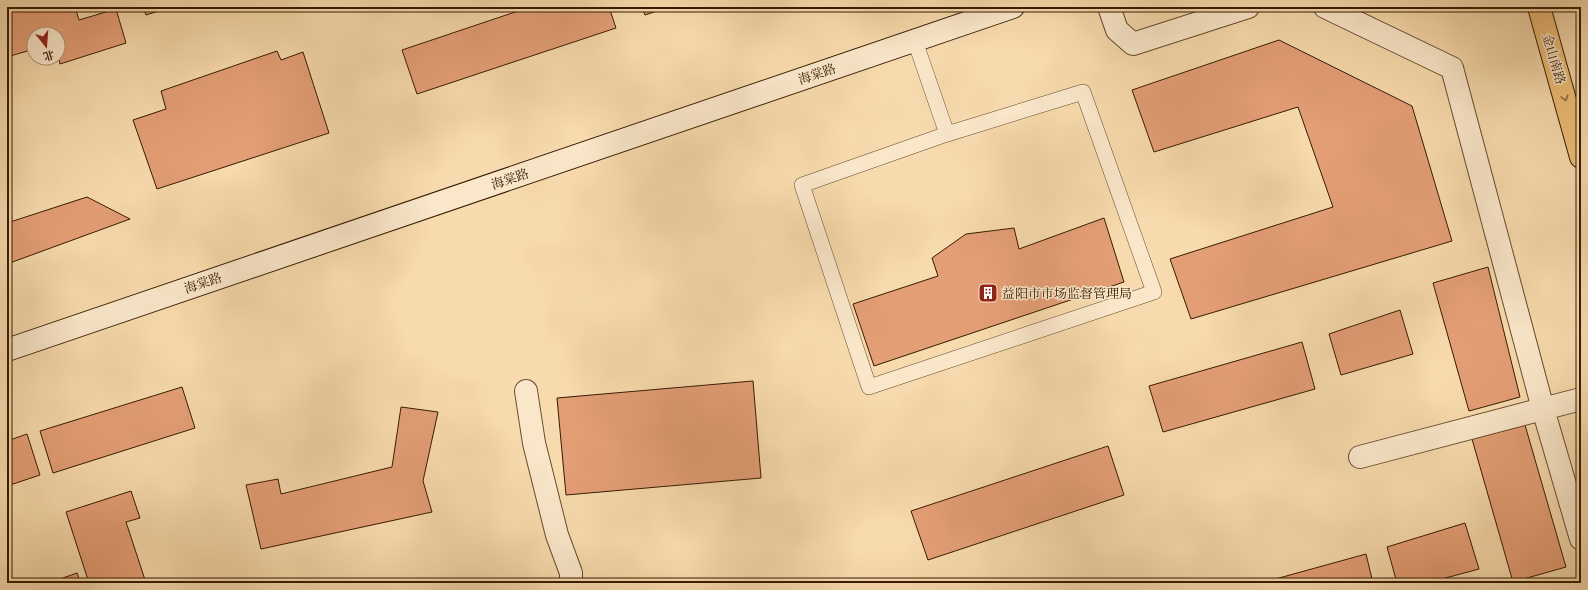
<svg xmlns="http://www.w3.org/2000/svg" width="1588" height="590" font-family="'Gentium Book Plus','Noto Serif SC',serif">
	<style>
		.building { fill: #e49e76; stroke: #361b01 }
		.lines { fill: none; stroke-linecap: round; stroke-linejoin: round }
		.lane-casing { stroke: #664b2c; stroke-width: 16 }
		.street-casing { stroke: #664b2c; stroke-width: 24 }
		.secondary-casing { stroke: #361b01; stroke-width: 24 }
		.highway-casing { stroke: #361b01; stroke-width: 24 }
		.lane { stroke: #fae7ca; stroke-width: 15 }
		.street { stroke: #fae7ca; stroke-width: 22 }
		.secondary { stroke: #fae7ca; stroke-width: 22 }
		.highway { stroke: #ecbd76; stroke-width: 22 }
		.oneway { stroke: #916c3c }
		.labels { text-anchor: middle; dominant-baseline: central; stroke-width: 3; stroke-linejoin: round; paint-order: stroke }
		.street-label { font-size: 13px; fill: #361b01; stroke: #fae7ca }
		.poi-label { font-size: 13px; fill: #361b01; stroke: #fae7ca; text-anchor: start }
	</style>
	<rect width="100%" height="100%" fill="#f7daad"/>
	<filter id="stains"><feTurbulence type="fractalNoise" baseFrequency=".005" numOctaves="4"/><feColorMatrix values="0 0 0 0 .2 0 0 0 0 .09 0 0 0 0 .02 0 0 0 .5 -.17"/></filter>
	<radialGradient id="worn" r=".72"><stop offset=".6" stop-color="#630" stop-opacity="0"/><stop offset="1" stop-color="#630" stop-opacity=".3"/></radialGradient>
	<path class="building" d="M7 7H75L79 20 116 9 126 43 60 64 58 55V34H34V49L7 57Z
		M143 7H171L146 15Z
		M530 7H609L616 28 417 94 402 50Z
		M642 7H669L645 15Z
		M1279 40 1412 106 1452 241 1191 319 1170 259 1333 207 1298 107 1154 152 1132 90Z
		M277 51 281 60 303 52 329 133 157 189 133 120 166 109 161 91Z
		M87 197 130 219 7 264V223Z
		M1104 218 1124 282 874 366 853 304 938 276 932 258 966 234 1014 228 1019 249Z
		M1488 267 1520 397 1469 411 1433 283Z
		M1400 310 1413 354 1341 375 1329 334Z
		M1302 342 1315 389 1163 432 1149 386Z
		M753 381 761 478 566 495 557 398Z
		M182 387 195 428 53 473 40 431Z
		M401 407 438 412 423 481 432 512 261 549 246 485 278 479 281 494 392 467Z
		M1525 425 1566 567 1513 582 1472 439Z
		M27 434 40 475 7 486V441Z
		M1108 446 1124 495 928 560 911 511Z
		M131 491 140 518 126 522 146 583H89L66 512Z
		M1465 523 1479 569 1427 583H1397L1387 547Z
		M1366 554 1373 583H1261Z
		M77 573 81 583H49Z"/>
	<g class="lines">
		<g class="lane-casing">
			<path id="lane" d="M915 41 947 134 802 185 869 387 1154 292 1083 92 947 134"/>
		</g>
		<g class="street-casing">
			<path id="street" d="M1109 7 1117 30 1133 44 1248 7
				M1325 7 1452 68 1543 409 1581 539
				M526 391 534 443 557 535 571 573V583
				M1360 457 1581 399"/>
		</g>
		<g class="secondary-casing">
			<path id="secondary" d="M7 350 1013 7"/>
		</g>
		<g class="highway-casing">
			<path id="highway" d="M1539 7 1581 157"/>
		</g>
		<use href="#lane" class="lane"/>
		<use href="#street" class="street"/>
		<use href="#secondary" class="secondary"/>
		<use href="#highway" class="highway"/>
	</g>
	<defs><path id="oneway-chevron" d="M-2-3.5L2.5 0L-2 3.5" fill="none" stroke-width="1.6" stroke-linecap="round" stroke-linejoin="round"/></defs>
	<use class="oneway" href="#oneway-chevron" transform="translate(1565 98) rotate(74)"/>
	<defs>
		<g id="building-square" transform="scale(1)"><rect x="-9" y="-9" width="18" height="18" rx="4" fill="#8f2418" stroke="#fae7ca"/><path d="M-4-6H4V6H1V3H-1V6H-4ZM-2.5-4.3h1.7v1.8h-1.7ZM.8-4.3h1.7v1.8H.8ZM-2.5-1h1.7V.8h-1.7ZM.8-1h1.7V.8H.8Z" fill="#fff"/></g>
	</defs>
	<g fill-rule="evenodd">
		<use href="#building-square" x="988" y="293"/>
	</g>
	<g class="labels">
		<g class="street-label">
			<text transform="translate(1554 59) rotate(74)">金山南路</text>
			<text transform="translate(817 74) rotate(-19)">海棠路</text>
			<text transform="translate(510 179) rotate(-19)">海棠路</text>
			<text transform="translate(203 283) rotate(-19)">海棠路</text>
		</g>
		<g class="poi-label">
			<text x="1002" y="293">益阳市市场监督管理局</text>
		</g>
	</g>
	<rect width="1588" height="590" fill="none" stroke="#f7daad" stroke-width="24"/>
	<rect x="8" y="8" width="1572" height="574" fill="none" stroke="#361b01" stroke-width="2"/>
	<rect x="12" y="12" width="1564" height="566" fill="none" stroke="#361b01"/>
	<g transform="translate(46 46) rotate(163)"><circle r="19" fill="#fae7ca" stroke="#ac957a"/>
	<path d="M0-3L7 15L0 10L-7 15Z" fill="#8f2418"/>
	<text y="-6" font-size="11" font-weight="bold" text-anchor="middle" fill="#361b01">北</text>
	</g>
	<rect width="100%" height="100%" filter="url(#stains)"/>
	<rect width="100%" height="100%" fill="url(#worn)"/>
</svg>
